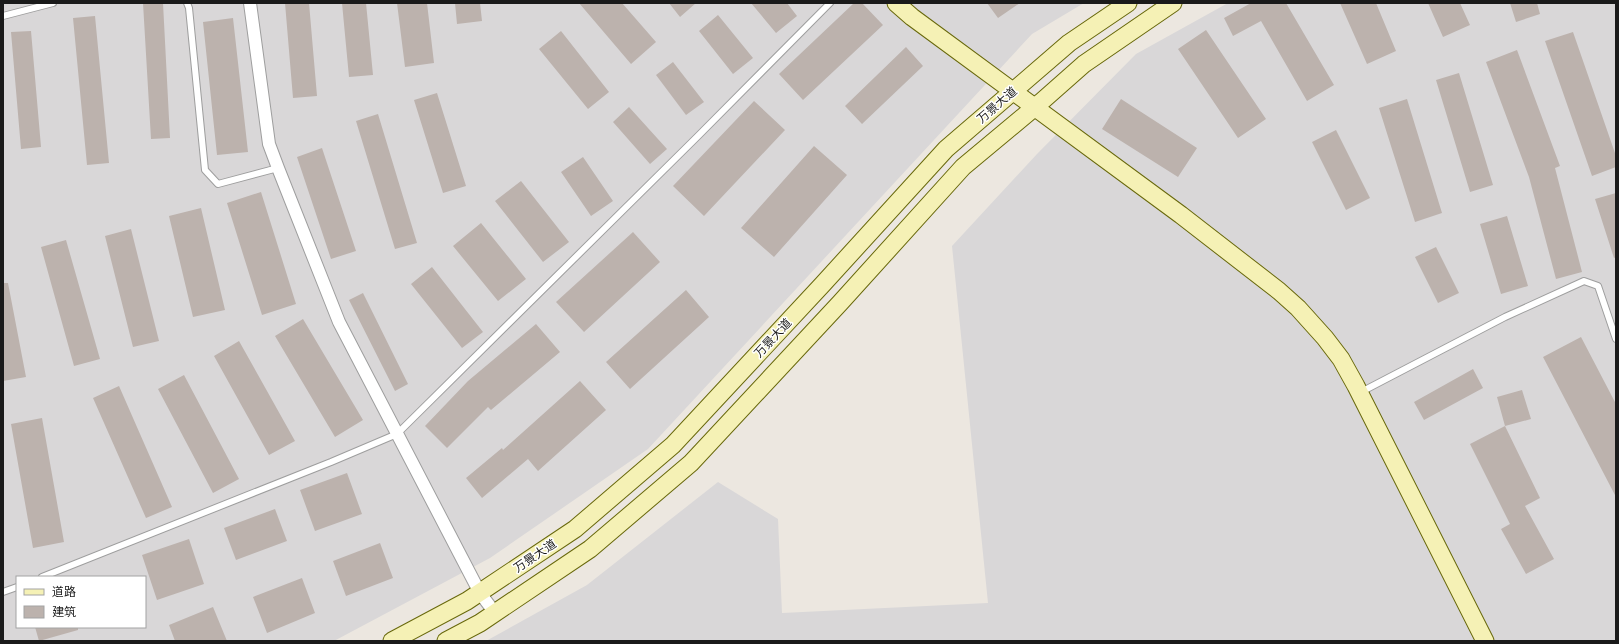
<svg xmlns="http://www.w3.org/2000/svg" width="1619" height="644" font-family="'DM Sans','Noto Sans SC',sans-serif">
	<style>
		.residential { fill: #d9d7d8; fill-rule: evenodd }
		.building { fill: #bcb2ad }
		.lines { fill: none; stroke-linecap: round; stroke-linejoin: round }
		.lane-casing { stroke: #9e9e9e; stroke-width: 8 }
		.street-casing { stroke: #9e9e9e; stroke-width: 14 }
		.secondary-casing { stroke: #68680b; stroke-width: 19 }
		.lane { stroke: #fff; stroke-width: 6 }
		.street { stroke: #fff; stroke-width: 12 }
		.secondary { stroke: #f5f1b5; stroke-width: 17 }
		.labels { text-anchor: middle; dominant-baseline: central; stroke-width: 3; stroke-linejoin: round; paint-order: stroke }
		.street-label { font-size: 12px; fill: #1a1a1a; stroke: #fff }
	</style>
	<rect width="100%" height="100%" fill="#ece7e0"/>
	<path class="residential" d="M3 3H1084L1032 34 648 449 490 558 334 641H3ZM17 577H145V627H17Z
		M1228 3H1616V641H486L587 585 718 482 778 519 782 613 988 603 952 246 1037 154 1136 54Z"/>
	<path class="building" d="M143 3H163L170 138 151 139Z
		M285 3H309L317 96 293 98Z
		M342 3H366L373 75 349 77Z
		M397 3H427L434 63 405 67Z
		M455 3H480L482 21 457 24Z
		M579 3H622L656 42 631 64Z
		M669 3H696L680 17Z
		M751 3H787L797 16 776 33Z
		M854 3H862L883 25 803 100 779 74Z
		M987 3H1020L998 18Z
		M1251 3H1286L1334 85 1307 101 1261 21 1233 36 1224 18Z
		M1340 3H1376L1396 51 1367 64Z
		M1428 3H1460L1470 25 1443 37Z
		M1510 3H1537L1540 14 1516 22Z
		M718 15 753 58 733 74 699 31Z
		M95 16 109 163 87 165 73 18Z
		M233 18 248 152 217 155 203 22Z
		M1206 30 1266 119 1238 138 1178 49Z
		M31 31 41 147 21 149 11 32Z
		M561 31 609 92 588 109 539 49Z
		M1573 32 1616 156V167L1592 176 1545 41Z
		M906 47 923 66 862 124 845 106Z
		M1517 50 1560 166 1555 168 1582 272 1556 279 1529 177 1486 62Z
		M673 62 704 102 686 115 656 75Z
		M1459 73 1493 185 1470 192 1436 80Z
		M437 93 466 186 443 193 414 100Z
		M1121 99 1197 148 1178 177 1102 129Z
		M1407 99 1442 213 1415 222 1379 108Z
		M754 101 785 130 704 216 673 186Z
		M629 107 667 149 650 164 613 122Z
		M378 114 417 243 395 249 356 121Z
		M1336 130 1370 198 1346 210 1312 142Z
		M814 146 847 175 774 257 741 228Z
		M322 148 356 251 331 259 297 157Z
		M583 157 613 201 591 216 561 172Z
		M521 181 569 242 543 262 495 201Z
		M261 192 296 304 262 315 227 203Z
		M1616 193V257L1614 258 1595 199Z
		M201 208 225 310 193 317 169 216Z
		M1507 216 1528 286 1501 294 1480 224Z
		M481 223 526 279 498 301 453 246Z
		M131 229 159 341 133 347 105 236Z
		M633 232 660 262 584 332 556 302Z
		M66 240 100 359 74 366 41 247Z
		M1436 247 1459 293 1438 303 1415 257Z
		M432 267 483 332 462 348 411 284Z
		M3 283H8L26 377 3 381Z
		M686 290 709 317 630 389 606 362Z
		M363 293 408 384 395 391 349 300Z
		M303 319 363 420 335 437 275 336Z
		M536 324 560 352 491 410 488 407 447 448 425 426 468 381Z
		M1581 337 1616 404V497L1543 357Z
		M239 341 295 441 269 455 214 356Z
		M1473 369 1483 388 1424 420 1414 402Z
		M184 375 239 479 213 493 158 389Z
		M580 381 606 410 538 471 528 459 482 498 466 478 502 448 503 450Z
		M119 386 172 507 146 518 93 398Z
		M1522 390 1531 419 1505 426 1497 397Z
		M42 418 64 542 33 548 11 424Z
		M1505 426 1540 498 1525 506 1554 559 1526 574 1501 529 1510 524 1470 444Z
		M347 473 362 514 315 531 300 490Z
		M275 509 287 541 236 560 224 528Z
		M189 539 204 584 157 600 142 555Z
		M380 543 393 578 346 596 333 561Z
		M302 578 315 613 267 633 253 597Z
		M213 607 227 641H175L169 625Z
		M35 627H78V630L39 641Z"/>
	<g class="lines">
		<g class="lane-casing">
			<path id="lane" d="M187 3 189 8 205 170 218 184 278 168
				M3 16 53 3
				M1361 392 1505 317 1584 281 1598 286 1616 339
				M42 577 331 462 397 434 698 136 830 3
				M3 592 17 587"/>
		</g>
		<g class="street-casing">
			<path id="street" d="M250 3 269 144 278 168 339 322 480 593 495 613"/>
		</g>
		<g class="secondary-casing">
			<path id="secondary" d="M896 3 912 17 1181 215 1279 291 1298 308 1325 338 1341 359 1356 386 1485 641
				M392 641 467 601 575 529 673 445 822 285 946 149 1069 43 1128 3
				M446 641 480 623 590 549 691 463 840 303 963 167 1041 102 1084 64 1173 3"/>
		</g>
		<use href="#lane" class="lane"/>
		<use href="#street" class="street"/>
		<use href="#secondary" class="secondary"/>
	</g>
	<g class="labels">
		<g class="street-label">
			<text transform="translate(997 105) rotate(-41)">万景大道</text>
			<text transform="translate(773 338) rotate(-47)">万景大道</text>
			<text transform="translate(535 556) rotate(-34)">万景大道</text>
		</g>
	</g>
	<rect width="1619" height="644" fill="none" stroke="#1a1a1a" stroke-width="8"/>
	<rect x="16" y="576" width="130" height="52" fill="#ffffff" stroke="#a3a3a3"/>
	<rect x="24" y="589" width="20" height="6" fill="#f5f1b5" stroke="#a3a3a3"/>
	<text x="52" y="596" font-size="12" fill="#1a1a1a">道路</text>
	<rect x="24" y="606" width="20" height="12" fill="#bcb2ad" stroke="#a3a3a3"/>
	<text x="52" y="616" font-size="12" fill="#1a1a1a">建筑</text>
</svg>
